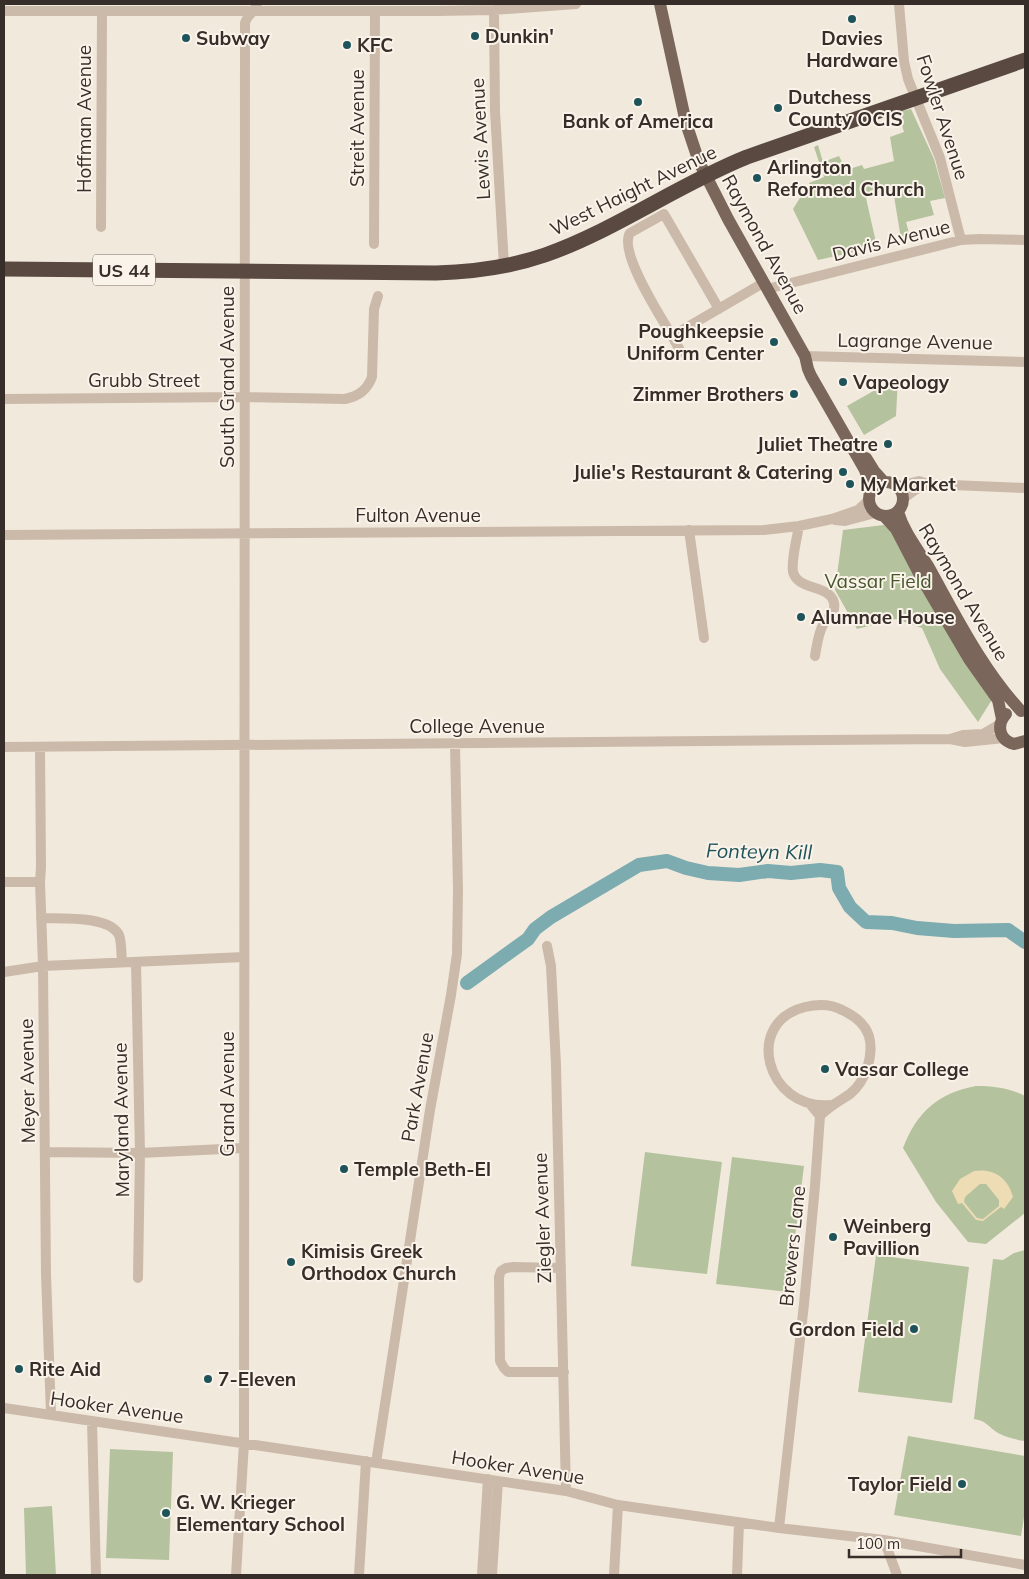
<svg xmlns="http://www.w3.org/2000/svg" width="1029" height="1579" font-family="Mulish,sans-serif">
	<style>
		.green { fill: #b4c29d }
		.sand { fill: #eedcb4; fill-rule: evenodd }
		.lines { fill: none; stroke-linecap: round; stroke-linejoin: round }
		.river { stroke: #7cabb0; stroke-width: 14 }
		.minor { stroke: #cbbaa9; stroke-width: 10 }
		.major { stroke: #7a665a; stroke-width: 12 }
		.highway { stroke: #594940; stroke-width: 15 }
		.poi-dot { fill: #1e535a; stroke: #faf3ea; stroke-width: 2 }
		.labels { text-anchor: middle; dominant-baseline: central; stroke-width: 4; stroke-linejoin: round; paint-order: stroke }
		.shield { fill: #faf3ea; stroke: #726963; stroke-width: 1 }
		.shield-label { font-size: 18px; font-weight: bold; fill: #382e29 }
		.poi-label { font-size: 19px; font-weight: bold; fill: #382e29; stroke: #faf3ea; text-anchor: start }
		.street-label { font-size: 19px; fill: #382e29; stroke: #faf3ea }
		.park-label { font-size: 19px; fill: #45562c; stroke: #faf3ea }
		.water-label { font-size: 20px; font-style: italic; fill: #1e535a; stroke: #faf3ea }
	</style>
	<rect width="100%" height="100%" fill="#f2e9dd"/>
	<path class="green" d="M911 109 934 159 945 198 930 201 934 215 906 222 910 237 901 239 893 190 866 198 877 247 818 260 793 209 803 193 811 190 809 183 824 177 814 147 818 145 823 162 839 156 846 170 862 165 864 169 894 161 890 137 904 132 898 112Z
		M898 377 896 416 864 435 847 406Z
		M884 525 900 538 993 698 978 722 940 669 922 628 896 619 857 629 835 590 843 530Z
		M976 1086C994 1086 1009 1088 1025 1096V1213L986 1244 968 1242 936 1202 903 1148C917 1112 938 1093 976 1086Z
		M645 1152 722 1162 707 1274 631 1266Z
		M732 1157 804 1166 788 1292 716 1284Z
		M1025 1250V1441C1016 1440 1006 1437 998 1433 987 1426 987 1421 974 1419L993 1259 1003 1260 1014 1253Z
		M876 1255 969 1267 952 1403 858 1392Z
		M908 1436 1025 1456V1511L1021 1536 894 1515Z
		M110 1449 173 1452 169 1560 106 1558Z
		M52 1506 56 1575H26L24 1508Z"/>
	<path class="sand" d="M974 1171C994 1168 1008 1178 1013 1197L1004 1209 1001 1207 983 1221 976 1220 962 1203 958 1204 952 1191 960 1179ZM980 1184H986L999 1200V1206L983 1219 977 1218 964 1202 965 1197Z"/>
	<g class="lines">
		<path class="river" d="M467 983 528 939 535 929 551 917 639 865 667 861 686 868 708 873 739 875 768 871 791 873 820 870 837 872 839 888 850 907 866 922 892 923 917 928 954 931 1008 930 1025 942"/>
		<path class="minor" d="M899 4 904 61 908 79 940 158 961 240
			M494 10 495 111 504 266
			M4 11H437L494 10 576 4
			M101 227 102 12
			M374 244 375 11
			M767 289 961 240 980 239 1025 240
			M672 336C661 317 618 252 630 233L664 214 719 309
			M681 352 672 336 763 283
			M805 356 1025 362
			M4 399 244 397 345 399C359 396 367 390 372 377L374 309 378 296
			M928 484 1025 488
			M898 486 919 481 928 484 915 490 904 498
			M835 520 845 521 875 513
			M799 526C797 538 791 560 793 572 798 591 830 584 834 603 836 612 829 616 824 623 818 633 817 645 815 656
			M689 530 704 638
			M4 535 764 530 799 526 832 519 858 510 869 500
			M1000 724 983 734 963 735 950 739 965 742 1004 738
			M4 747 950 739
			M40 747 41 867 40 882 43 966 46 1274 51 1415
			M4 882H40
			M41 918C60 919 109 915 119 935 122 943 121 954 122 962
			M547 946 551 966 556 1065 566 1491
			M136 962 140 1153 138 1278
			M4 972 43 966 244 957
			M820 1116C829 1106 838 1102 850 1094 866 1081 874 1055 869 1036 865 1024 853 1015 842 1010 831 1004 818 1004 805 1007 743 1022 766 1110 830 1105
			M45 1152 140 1153 244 1148
			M561 1268 513 1267 506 1268 501 1271 499 1277 500 1361 504 1368 508 1372H564
			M4 1408 566 1491 618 1505 779 1528 884 1540 1025 1565
			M92 1421 96 1575
			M376 1463 430 1110 451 995 457 954 458 890 455 744
			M779 1528 804 1304 815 1186 820 1116 811 1105
			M884 1540 897 1575
			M236 1575 244 1443 245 23C247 15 255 12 257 4
			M359 1575 366 1461
			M482 1575 488 1479
			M492 1575 498 1481
			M614 1575 618 1505
			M737 1575 739 1523"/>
		<path class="major" d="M660 4 686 123 699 162 728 219 805 356 808 369 811 376 865 470 871 490
			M866 458 874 471 884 482
			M869 499a17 17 0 1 1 34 0a17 17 0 1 1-34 0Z
			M898 512C904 532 917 548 928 566 956 616 982 669 1021 711
			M885 517 896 529 922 579 969 659 998 700 1002 719
			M1006 714C996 725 999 740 1014 744L1025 741"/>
		<path class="highway" d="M4 269 436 273C473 272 510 267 545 255 616 230 677 185 747 157L1025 60"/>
	</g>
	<g class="poi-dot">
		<circle cx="852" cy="19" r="5"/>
		<circle cx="475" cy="36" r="5"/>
		<circle cx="186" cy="38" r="5"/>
		<circle cx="347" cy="45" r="5"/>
		<circle cx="638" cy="102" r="5"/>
		<circle cx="778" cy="108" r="5"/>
		<circle cx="757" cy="178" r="5"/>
		<circle cx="774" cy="342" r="5"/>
		<circle cx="843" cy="382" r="5"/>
		<circle cx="794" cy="394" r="5"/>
		<circle cx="888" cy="444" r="5"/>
		<circle cx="843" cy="472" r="5"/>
		<circle cx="850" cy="484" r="5"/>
		<circle cx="801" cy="617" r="5"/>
		<circle cx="825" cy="1069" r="5"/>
		<circle cx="344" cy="1169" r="5"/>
		<circle cx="833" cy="1237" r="5"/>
		<circle cx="291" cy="1262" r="5"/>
		<circle cx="914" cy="1329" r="5"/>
		<circle cx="19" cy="1369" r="5"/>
		<circle cx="208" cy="1379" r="5"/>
		<circle cx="962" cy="1484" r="5"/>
		<circle cx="166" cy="1513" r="5"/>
	</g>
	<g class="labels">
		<rect class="shield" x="93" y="254.5" width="62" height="31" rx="4"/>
		<g class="shield-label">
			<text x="124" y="270">US 44</text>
		</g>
		<g class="poi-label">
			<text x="485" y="36">Dunkin'</text>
			<text x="196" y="38">Subway</text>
			<text x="852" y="38" text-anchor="middle">Davies<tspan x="852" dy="22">Hardware</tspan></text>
			<text x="357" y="45">KFC</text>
			<text x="788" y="97">Dutchess<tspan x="788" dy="22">County OCIS</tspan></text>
			<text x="638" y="121" text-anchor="middle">Bank of America</text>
			<text x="767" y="167">Arlington<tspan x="767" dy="22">Reformed Church</tspan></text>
			<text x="764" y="331" text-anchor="end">Poughkeepsie<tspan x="764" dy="22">Uniform Center</tspan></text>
			<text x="853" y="382">Vapeology</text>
			<text x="784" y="394" text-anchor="end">Zimmer Brothers</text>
			<text x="878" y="444" text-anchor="end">Juliet Theatre</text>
			<text x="833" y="472" text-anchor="end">Julie's Restaurant &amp; Catering</text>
			<text x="860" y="484">My Market</text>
			<text x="811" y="617">Alumnae House</text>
			<text x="835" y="1069">Vassar College</text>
			<text x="354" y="1169">Temple Beth-El</text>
			<text x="843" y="1226">Weinberg<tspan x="843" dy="22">Pavillion</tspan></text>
			<text x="301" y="1251">Kimisis Greek<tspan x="301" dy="22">Orthodox Church</tspan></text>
			<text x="904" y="1329" text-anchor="end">Gordon Field</text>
			<text x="29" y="1369">Rite Aid</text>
			<text x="218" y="1379">7-Eleven</text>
			<text x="952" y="1484" text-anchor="end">Taylor Field</text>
			<text x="176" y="1502">G. W. Krieger<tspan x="176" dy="22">Elementary School</tspan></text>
		</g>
		<g class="street-label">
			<text transform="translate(943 117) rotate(72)">Fowler Avenue</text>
			<text transform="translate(84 119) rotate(-90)">Hoffman Avenue</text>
			<text transform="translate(357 128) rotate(-90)">Streit Avenue</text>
			<text transform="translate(480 139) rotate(-93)">Lewis Avenue</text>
			<text transform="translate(633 190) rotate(-26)">West Haight Avenue</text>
			<text transform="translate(891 240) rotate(-14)">Davis Avenue</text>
			<text transform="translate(765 244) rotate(61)">Raymond Avenue</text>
			<text transform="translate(915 341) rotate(1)">Lagrange Avenue</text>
			<text transform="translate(227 377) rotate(-90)">South Grand Avenue</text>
			<text x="144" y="380">Grubb Street</text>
			<text x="418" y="515">Fulton Avenue</text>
			<text transform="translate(964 592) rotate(59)">Raymond Avenue</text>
			<text x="477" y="726">College Avenue</text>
			<text transform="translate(27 1081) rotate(-91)">Meyer Avenue</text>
			<text transform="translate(417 1087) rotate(-80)">Park Avenue</text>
			<text transform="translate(227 1094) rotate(-90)">Grand Avenue</text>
			<text transform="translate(121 1120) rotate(-91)">Maryland Avenue</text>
			<text transform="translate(542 1218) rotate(-92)">Ziegler Avenue</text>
			<text transform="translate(792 1246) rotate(-84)">Brewers Lane</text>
			<text transform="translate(117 1407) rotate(8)">Hooker Avenue</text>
			<text transform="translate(518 1467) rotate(9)">Hooker Avenue</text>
		</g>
		<g class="park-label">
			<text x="878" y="581">Vassar Field</text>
		</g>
		<g class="water-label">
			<text transform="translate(759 851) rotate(1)">Fonteyn Kill</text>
		</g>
	</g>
	<rect width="1029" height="1579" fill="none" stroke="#382e29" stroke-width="10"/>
	<path d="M849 1549v8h112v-8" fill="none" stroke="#382e29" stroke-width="2.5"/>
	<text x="856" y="1549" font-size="15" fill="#382e29" stroke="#faf3ea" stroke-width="4" paint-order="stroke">100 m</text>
</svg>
